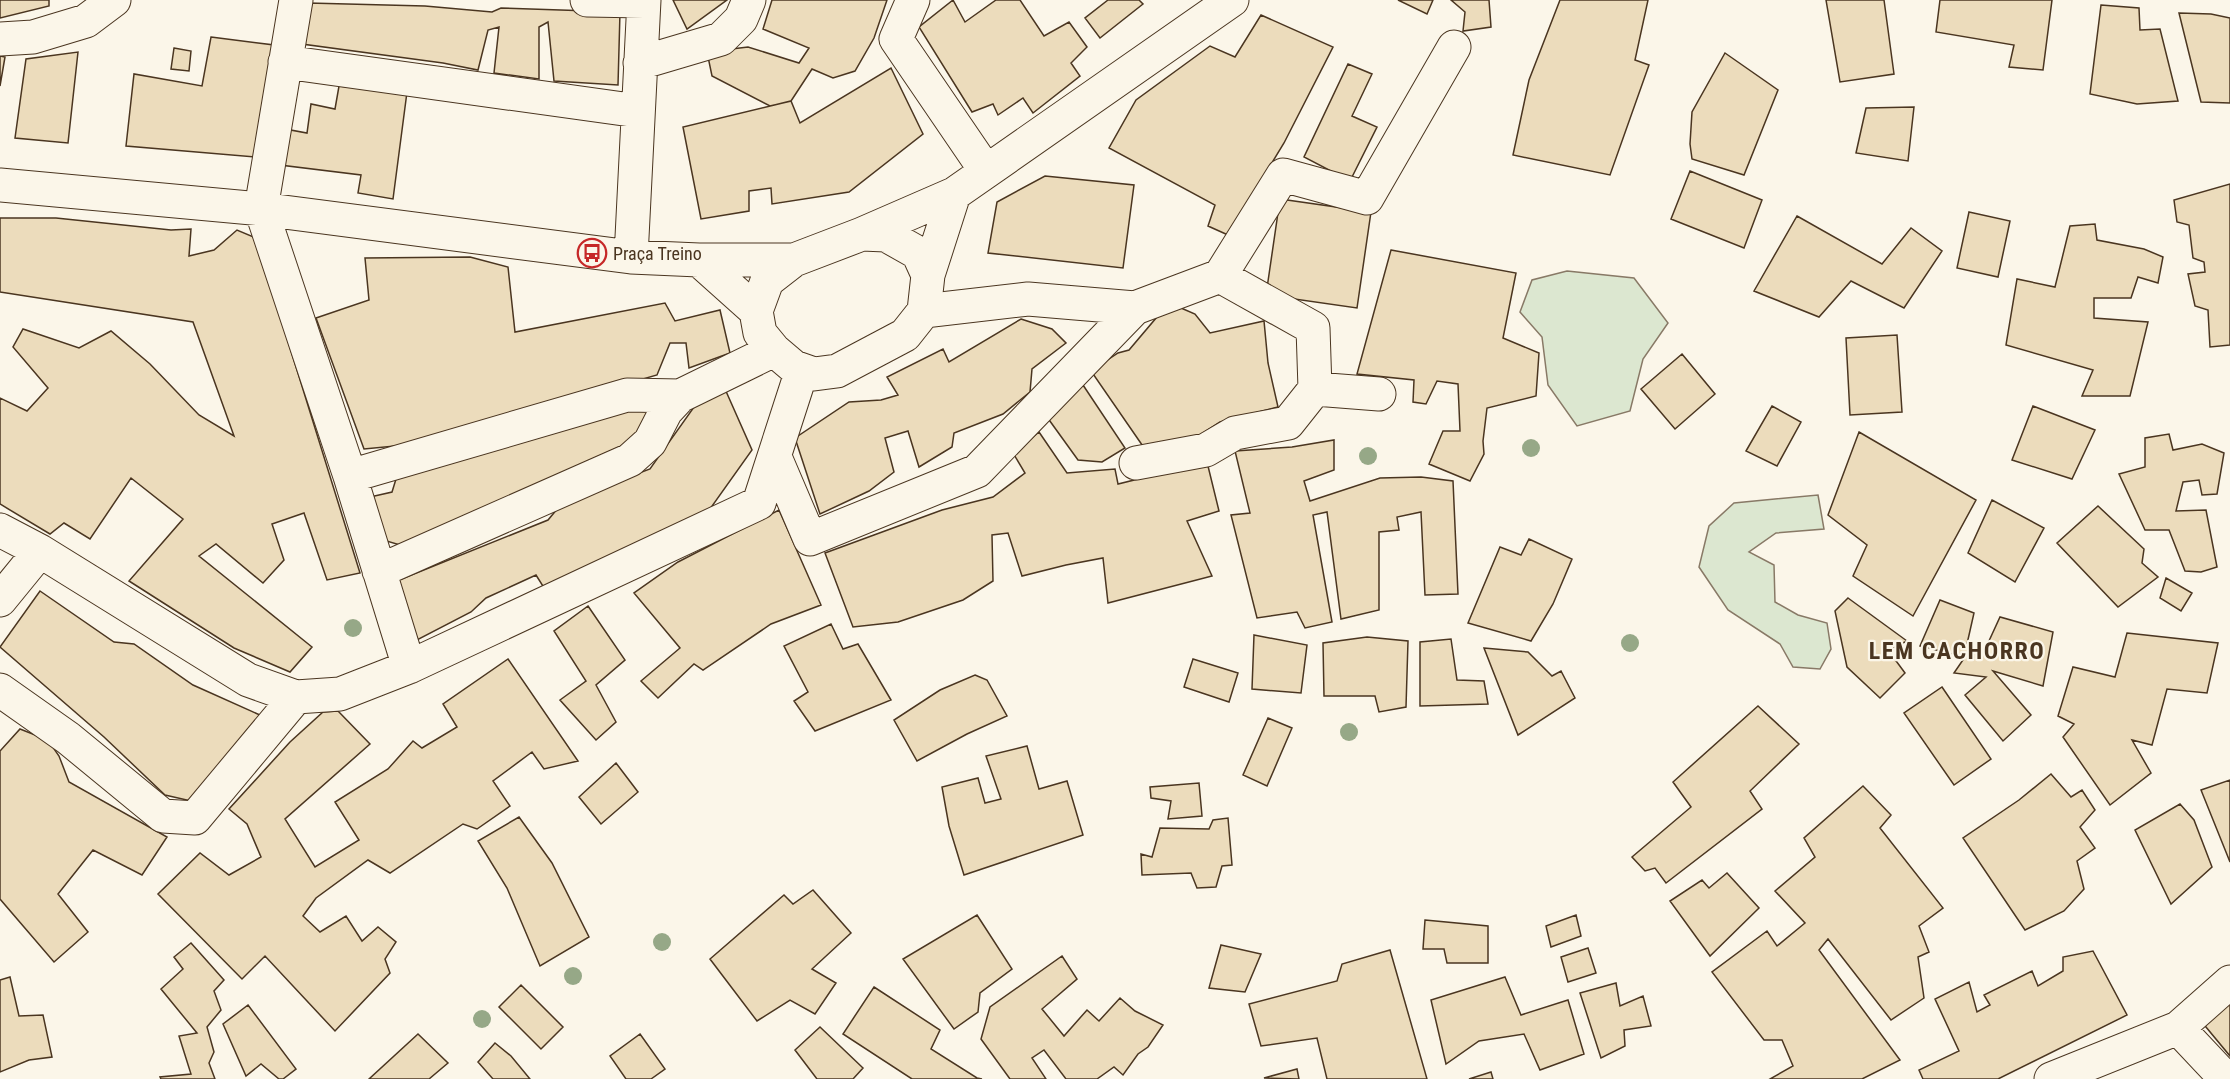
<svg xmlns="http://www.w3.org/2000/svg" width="2230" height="1079" font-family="'Roboto Condensed',sans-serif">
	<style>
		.green { fill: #dce7d0; stroke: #887966; stroke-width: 1.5 }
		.building { fill: #ecdcbc; stroke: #4a3520; stroke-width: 1.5 }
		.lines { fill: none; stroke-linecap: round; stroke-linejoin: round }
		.minor-casing { stroke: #4a3520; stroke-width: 35 }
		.minor { stroke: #fbf6e9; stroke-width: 33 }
		.tree { fill: #96a887 }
		.labels { text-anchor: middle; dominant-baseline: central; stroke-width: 4.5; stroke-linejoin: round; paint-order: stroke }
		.poi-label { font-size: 18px; fill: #4a3520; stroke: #fbf6e9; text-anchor: start }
		.district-label { font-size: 24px; font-weight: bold; letter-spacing: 1.5px; fill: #4a3520; stroke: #fbf6e9 }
	</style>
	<rect width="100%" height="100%" fill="#fbf6e9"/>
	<path class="green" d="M1567 271 1634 278 1668 323 1643 359 1630 411 1577 426 1548 385 1542 337 1520 312 1532 280Z
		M1818 495 1824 529 1776 533 1749 552 1774 565 1775 602 1798 615 1827 623 1831 649 1820 669 1793 667 1780 644 1728 610 1699 567 1709 526 1734 503Z"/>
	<path class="building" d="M0 0H49V6L0 18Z
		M673 0H727L687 29Z
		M772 0H887L874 38 855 71 833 78 812 69 791 101 770 106 712 76 707 52 748 47 799 63 809 48 763 29Z
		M953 0 965 22 996 0H1020L1044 36 1069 22 1087 47 1071 63 1080 76 1033 113 1023 98 998 115 993 104 972 112 919 27Z
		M1108 0H1139L1143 4 1100 38 1085 18Z
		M1398 0H1433L1427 14Z
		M1451 0H1489L1491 27 1463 31 1465 12Z
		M1560 0H1648L1635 60 1649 65 1610 175 1513 155 1529 80Z
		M1826 0H1884L1894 74 1840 82Z
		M1940 0H2052L2043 70 2009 67 2014 45 1936 32Z
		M308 3 425 6 492 12 501 8 620 12 618 85 554 81 548 22 539 27V79L494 73 499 27 488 30 478 70 443 63 302 44Z
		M2101 5 2139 8 2140 30 2160 29 2178 101 2137 104 2090 94Z
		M2179 13 2211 14 2230 18V103L2201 102Z
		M1261 15 1333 47 1284 143 1228 235 1208 226 1215 205 1109 148 1136 100 1210 46 1235 57Z
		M211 37 274 45 255 157 126 146 134 74 202 86Z
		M174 48 191 51 189 71 171 69Z
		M78 52 68 143 15 138 26 59Z
		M1725 53 1778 90 1744 175 1692 159 1690 144 1692 112Z
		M0 56 5 57 0 86Z
		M1348 64 1372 74 1352 116 1377 127 1350 181 1304 157Z
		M891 68 923 134 849 192 772 204 771 188 749 191V211L701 219 683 127 791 101 800 123Z
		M339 86 407 92 393 199 358 193 361 175 280 165 285 129 307 133 311 104 335 109Z
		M1914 107 1908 161 1856 153 1866 108Z
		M1690 171 1762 200 1744 248 1671 219Z
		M1045 176 1134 185 1123 268 988 253 997 202Z
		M2230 184V345L2210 347 2208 310 2195 306 2188 274 2205 272 2204 262 2193 258 2189 225 2177 222 2174 200Z
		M1280 199 1371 212 1357 308 1266 295Z
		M1969 212 2010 221 1998 277 1957 268Z
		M1797 216 1882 264 1911 228 1942 251 1904 308 1851 281 1819 317 1754 291Z
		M0 218H56L171 230 191 229 189 256 214 250 237 230 256 238 360 573 327 580 304 513 272 524 284 560 263 583 216 544 199 556 312 647 290 672 234 648 129 581 183 519 131 478 90 539 64 523 50 534 0 504V398L27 411 48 388 13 347 23 329 79 348 111 331 150 364 199 415 234 436 193 322 0 292Z
		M2095 224 2097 240 2144 249 2163 257 2158 283 2138 277 2131 298H2094V318L2148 322 2130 396H2082L2093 370 2006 345 2017 279 2055 287 2070 226Z
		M1391 250 1516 273 1503 338 1539 353 1536 396 1487 408 1483 441 1484 454 1470 481 1429 464 1443 431H1460L1458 384 1437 381 1426 404 1413 402 1414 380 1357 374Z
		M470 257 508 267 515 332 665 303 675 321 720 310 730 353 689 368 686 343H670L657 375 416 444 364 449 316 318 369 300 365 258Z
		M1181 308 1195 314 1210 333 1264 321 1268 363 1278 407 1220 422 1197 437 1149 455 1091 371 1118 353 1129 350 1157 317Z
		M1021 319 1052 329 1066 343 1032 369 1030 392 1003 414 954 433 952 447 919 467 908 431 885 438 894 472 869 491 820 514 795 438 849 402 881 400 898 395 887 377 943 349 949 362Z
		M1897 335 1902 412 1850 415 1846 338Z
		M1682 354 1715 394 1675 429 1641 389Z
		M1083 385 1125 448 1102 462 1078 460 1047 417Z
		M725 389 752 450 710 509 546 591 536 575 486 598 471 612 417 640 399 580 548 520 563 502 650 469 694 407Z
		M651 406 635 440 400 545 383 540 370 497 392 492 396 479 622 407Z
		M1772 406 1801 422 1777 466 1746 451Z
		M2033 406 2095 430 2072 479 2012 460Z
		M1039 432 1067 473 1115 469 1118 484 1207 462 1219 511 1187 521 1212 576 1108 603 1103 558 1066 565 1022 576 1008 533 992 535 993 581 963 600 898 622 853 627 825 553 942 510 993 497 1025 473 1013 453Z
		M1859 432 1976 500 1913 616 1853 576 1867 545 1828 515Z
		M2169 434 2173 450 2202 444 2224 453 2217 494 2202 495 2199 480 2183 482 2176 511 2206 510 2217 567 2201 572 2185 571 2169 530H2145L2119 474 2145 467V438Z
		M1334 440V470L1304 481 1310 501 1380 478 1421 477 1453 481 1458 594 1425 595 1421 512 1397 517 1399 530 1379 532V610L1341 619 1327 512 1313 515 1332 622 1305 628 1297 612 1257 618 1231 515 1250 513 1235 451 1292 447Z
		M1992 500 2044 528 2015 582 1968 553Z
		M2098 506 2144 549 2142 563 2158 577 2118 607 2057 543Z
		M779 510 821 605 771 624 703 670 694 664 658 698 641 681 680 648 634 593 678 562Z
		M1529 539 1572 559 1553 604 1531 641 1468 623 1500 547 1521 555Z
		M2166 578 2192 593 2181 611 2160 598Z
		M40 591 114 642 134 644 193 685 260 715 191 801 165 795 104 737 0 647Z
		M1848 598 1907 641 1888 650 1905 673 1880 698 1847 667 1835 611Z
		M1940 600 1974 613 1967 644 1983 654 2000 617 2053 632 2043 686 1993 671 2031 715 2003 741 1965 695 1986 677 1954 673 1965 657 1920 646Z
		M588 606 625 660 596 685 616 722 596 740 560 700 586 681 554 631Z
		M831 624 843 649 858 644 891 700 815 731 794 701 808 692 784 646Z
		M2127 633 2218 643 2207 693 2167 689 2152 745 2132 740 2151 773 2110 805 2063 737 2074 724 2058 716 2073 667 2115 677Z
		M1254 635 1307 645 1301 693 1252 689Z
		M1367 637 1408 641 1406 707 1379 712 1375 696H1324L1323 643Z
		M1451 639 1457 680 1484 681 1488 704 1420 706V642Z
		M1484 648 1528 652 1552 676 1561 671 1575 698 1518 735Z
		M508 659 578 761 544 769 532 752 493 781 510 806 477 829 463 824 390 873 368 860 316 898 303 916 320 932 346 916 362 941 378 927 396 942 385 959 390 973 335 1031 265 956 242 979 158 894 200 853 229 875 261 857 247 824 229 809 290 742 323 712 338 711 370 744 285 819 315 867 359 840 335 802 388 769 413 741 422 748 457 727 443 704Z
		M1193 659 1238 673 1229 702 1184 687Z
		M975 675 987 680 1007 716 967 734 917 761 894 720 940 690Z
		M1942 687 1991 759 1954 785 1904 713Z
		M1758 706 1799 744 1750 791 1762 809 1666 883 1655 868 1645 871 1632 857 1691 807 1673 782Z
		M1268 718 1292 728 1267 786 1243 775Z
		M20 729 48 740 59 756 69 782 167 837 142 875 93 850 58 894 88 932 54 962 0 899V751Z
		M1027 746 1039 789 1067 781 1083 835 964 875 949 826 942 787 978 778 985 803 1001 799 986 756Z
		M616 763 638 792 601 824 579 797Z
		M2051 774 2071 797 2082 790 2095 810 2080 827 2095 848 2077 861 2084 889 2064 911 2025 930 1963 838 2019 800Z
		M2230 780V862L2201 790Z
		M1199 783 1202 816 1168 819 1171 801 1151 798 1150 787Z
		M1863 786 1891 815 1880 828 1943 908 1919 926 1929 952 1918 957 1924 998 1891 1020 1828 939 1819 950 1900 1060 1862 1079H1770L1793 1066 1782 1040H1764L1712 972 1767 931 1777 946 1805 923 1775 891 1815 857 1804 838Z
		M2180 804 2194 820 2212 867 2171 904 2135 830Z
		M519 817 552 863 589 937 540 966 507 888 478 841Z
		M1228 818 1232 865 1222 866 1216 887 1197 888 1191 873 1142 875 1141 854 1152 857 1160 828 1209 829 1213 820Z
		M1727 873 1759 908 1710 956 1670 901 1702 880 1709 888Z
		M813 890 851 933 812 969 836 983 815 1014 790 1000 757 1021 710 959 784 895 793 904Z
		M977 915 1012 969 980 993 978 1012 954 1029 903 959Z
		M1576 915 1581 936 1551 947 1546 926Z
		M1425 920 1488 926V963H1447L1444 949H1423Z
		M191 943 224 980 214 991 221 1010 207 1027 214 1052 209 1063 215 1079H161L160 1077 191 1074 179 1036 197 1033 161 989 183 969 174 957Z
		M1221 945 1261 954 1245 992 1209 988Z
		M1588 948 1596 973 1568 982 1561 957Z
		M1390 950 1427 1079H1327L1317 1038 1261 1046 1249 1004 1337 981 1342 964Z
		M2093 951 2127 1015 1998 1079H1923L1919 1070 1959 1051 1935 999 1969 982 1977 1012 1990 1005 1984 995 2032 971 2038 986 2063 971V957Z
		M1062 956 1077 979 1042 1009 1064 1036 1087 1010 1099 1021 1120 998 1135 1011 1163 1025 1148 1047 1138 1054 1123 1075 1114 1067 1097 1079H1066L1044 1050 1032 1058 1046 1079H1010L981 1039 990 1007Z
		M10 977 19 1016 43 1015 52 1057 29 1060 0 1072V980Z
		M1505 977 1521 1015 1568 1000 1584 1054 1540 1070 1524 1034 1479 1041 1446 1064 1431 1000Z
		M1616 983 1620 1006 1643 996 1651 1026 1624 1030 1625 1046 1601 1058 1580 993Z
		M521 985 563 1027 541 1049 499 1007Z
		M874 987 940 1030 931 1049 977 1078 982 1079H912L843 1034Z
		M2230 996V1056L2201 1021Z
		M248 1005 296 1069 283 1079H279L261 1064 246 1076 223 1024Z
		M820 1027 863 1068 853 1079H817L795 1050Z
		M418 1034 448 1063 429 1079H369Z
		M640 1034 665 1069 651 1079H626L610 1056Z
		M495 1043 511 1056 530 1079H493L478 1062Z
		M1297 1069 1299 1079 1264 1078Z
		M1491 1072 1493 1079H1469Z"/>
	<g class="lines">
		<g class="minor-casing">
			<path id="minor" d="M296 0 261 209 350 476 409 667
				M587 0 644 1
				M913 0 896 39 986 171
				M0 39 33 37 86 21 114 0
				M285 62 638 111
				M640 63 721 39 741 19 749 0
				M0 185 261 209 631 257 699 260H794
				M862 234 886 235 918 253 928 275 924 311 905 335 837 371 814 374 794 367 774 350 760 333 756 311 767 281 794 260Z
				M862 234 954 194 1232 0
				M631 257 644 0
				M699 260 756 311
				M928 275 954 194
				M1220 276 1283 175 1367 198 1454 47
				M924 311 1028 299 1135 308
				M775 457 810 539 977 471 1135 308 1220 276 1313 328 1315 389 1379 394
				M1136 463 1206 450 1235 433 1288 423 1315 389
				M350 476 627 395 680 396
				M0 530 40 551 248 680 296 697 340 694 409 667 759 503 802 370
				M379 571 630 460 650 442 666 411 680 396 774 350
				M0 600 40 551
				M0 690 68 738 163 816 195 818 296 697
				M2178 1028 2230 982
				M2051 1079 2178 1028 2226 1079"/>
		</g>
		<use href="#minor" class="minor"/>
	</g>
	<g class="tree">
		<circle cx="1531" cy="448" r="9"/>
		<circle cx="1368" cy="456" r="9"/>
		<circle cx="353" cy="628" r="9"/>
		<circle cx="1630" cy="643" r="9"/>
		<circle cx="1349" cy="732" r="9"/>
		<circle cx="662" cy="942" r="9"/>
		<circle cx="573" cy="976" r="9"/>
		<circle cx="482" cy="1019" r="9"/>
	</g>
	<defs>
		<g id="bus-ring" transform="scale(1.5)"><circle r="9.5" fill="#fbf6e9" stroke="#c62828" stroke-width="1.5"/><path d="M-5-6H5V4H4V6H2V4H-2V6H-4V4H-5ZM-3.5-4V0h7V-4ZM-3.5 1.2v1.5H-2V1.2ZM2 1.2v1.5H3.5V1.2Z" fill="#c62828"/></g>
	</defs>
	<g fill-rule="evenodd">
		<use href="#bus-ring" x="592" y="253"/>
	</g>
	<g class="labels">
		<g class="poi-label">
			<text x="613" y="253">Praça Treino</text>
		</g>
		<g class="district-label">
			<text x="1957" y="651">LEM CACHORRO</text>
		</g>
	</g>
</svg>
